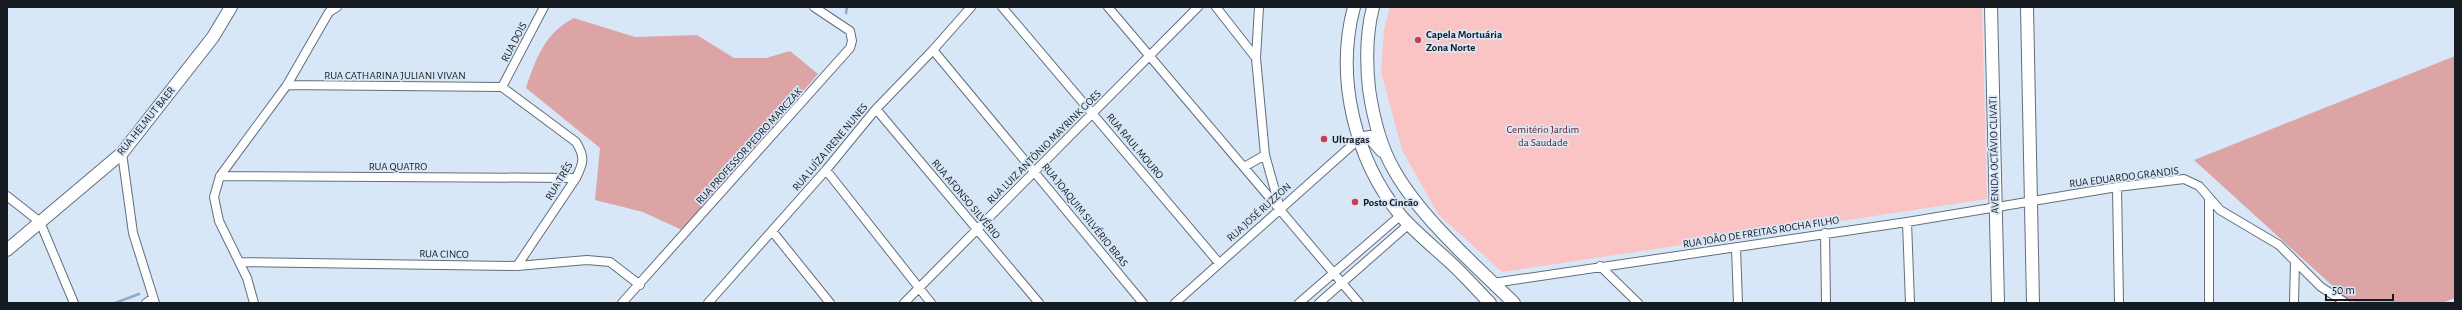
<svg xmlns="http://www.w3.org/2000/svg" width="2462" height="310" font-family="'Alegreya Sans',sans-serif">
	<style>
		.green { fill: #fac4c5 }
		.forest { fill: #dda4a5 }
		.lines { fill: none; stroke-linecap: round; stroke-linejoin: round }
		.stream { stroke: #89acd2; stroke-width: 2.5 }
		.street-casing { stroke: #626e7d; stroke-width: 10 }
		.secondary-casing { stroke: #626e7d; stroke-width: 14 }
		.street { stroke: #fff; stroke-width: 8 }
		.secondary { stroke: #fff; stroke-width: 12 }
		.poi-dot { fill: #cd3d51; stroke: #d8e7f7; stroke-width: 1.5 }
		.labels { text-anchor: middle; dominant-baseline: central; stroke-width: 3.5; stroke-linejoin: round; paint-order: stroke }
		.poi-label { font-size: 11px; font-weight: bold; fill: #171c22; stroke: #d8e7f7; text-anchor: start }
		.street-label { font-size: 11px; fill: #171c22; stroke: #d8e7f7 }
		.park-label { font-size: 11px; fill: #642028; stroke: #d8e7f7 }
	</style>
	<rect width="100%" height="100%" fill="#d8e7f7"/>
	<path class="green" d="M1390 7H1982L1987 199 1502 272 1438 214 1402 150 1381 72 1384 30Z"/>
	<path class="forest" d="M574 18 635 37 697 35 734 58H766L790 51 818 74 682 230 643 212 595 200 600 148 526 88C536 58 545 33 574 18Z
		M2455 56V298L2442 303H2359L2348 300 2194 160Z"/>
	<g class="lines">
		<path class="stream" d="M846 13 847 7
			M115 303 139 294"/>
		<g class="street-casing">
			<path id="street" d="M1002 7 1219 263
				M1108 7 1359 303
				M1216 7 1256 58
				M1259 7 1256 58 1265 155 1279 205
				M933 50 1143 303
				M287 85 502 87
				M502 87 576 142C585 157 584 162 576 178L517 266
				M502 87 544 7
				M876 109 1039 303
				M122 153 133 233 155 303
				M1244 167 1265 155
				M826 170 931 303
				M220 176 576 178
				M2117 187 2119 303
				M7 196 40 222 74 303
				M1907 222 1910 303
				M772 231 830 303
				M1825 233 1826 303
				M1736 248 1738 303
				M240 262 517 266 587 260 610 262 640 285
				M1600 266 1638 303
				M1493 283 1907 222 2117 187 2184 179 2199 186 2220 210 2279 245 2321 287 2346 303
				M146 303 153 298
				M254 303 247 278 219 221 214 197 220 176 287 85 329 12 337 7
				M622 303 850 48 852 41 850 31 814 7
				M708 303 826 170 876 109 933 50 971 7
				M904 303 1198 7
				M1175 303 1359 139
				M1299 303 1401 215
				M1319 303 1409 224
				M2209 303V199
				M2294 303 2295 261"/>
		</g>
		<g class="secondary-casing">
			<path id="secondary" d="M1354 7C1335 78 1355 160 1401 216 1416 233 1435 248 1452 264 1465 276 1477 290 1490 303
				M1373 7C1366 34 1366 61 1369 89 1373 116 1380 146 1394 170 1421 218 1474 264 1514 303
				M1991 7 1998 303
				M2027 7 2033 303
				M1359 139 1370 137 1382 151
				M7 250 122 153 213 37 231 7"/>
		</g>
		<use href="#street" class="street"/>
		<use href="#secondary" class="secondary"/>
	</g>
	<g class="poi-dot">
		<circle cx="1418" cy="40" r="4"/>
		<circle cx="1324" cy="139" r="4"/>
		<circle cx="1355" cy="202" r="4"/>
	</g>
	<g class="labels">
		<g class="poi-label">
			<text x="1426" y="34">Capela Mortuária<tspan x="1426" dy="13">Zona Norte</tspan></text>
			<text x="1332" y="139">Ultragas</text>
			<text x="1363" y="202">Posto Cincão</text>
		</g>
		<g class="street-label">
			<text transform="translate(514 42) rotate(-62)">RUA DOIS</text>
			<text x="395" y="75">RUA CATHARINA JULIANI VIVAN</text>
			<text transform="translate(146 121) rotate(-51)">RUA HELMUT BAER</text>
			<text transform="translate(749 146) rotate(-48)">RUA PROFESSOR PEDRO MARCZAK</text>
			<text transform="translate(1135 146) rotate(50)">RUA RAUL MOURO</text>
			<text transform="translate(830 147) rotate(-50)">RUA LUÍZA IRENE NUNES</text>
			<text transform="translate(1044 147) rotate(-45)">RUA LUIZ ANTÔNIO MAYRINK GOES</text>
			<text transform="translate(1994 155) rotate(-91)">AVENIDA OCTÁVIO CLIVATI</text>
			<text x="398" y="166">RUA QUATRO</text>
			<text transform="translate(2124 177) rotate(-7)">RUA EDUARDO GRANDIS</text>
			<text transform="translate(559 181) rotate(-59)">RUA TRÊS</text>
			<text transform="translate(966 199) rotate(50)">RUA AFONSO SILVÉRIO</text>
			<text transform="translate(1259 212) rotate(-42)">RUA JOSÉ RUZZON</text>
			<text transform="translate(1085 215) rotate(51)">RUA JOAQUIM SILVÉRIO BRAS</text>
			<text transform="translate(1761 232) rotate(-9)">RUA JOÃO DE FREITAS ROCHA FILHO</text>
			<text transform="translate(444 254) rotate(1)">RUA CINCO</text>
		</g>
		<g class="park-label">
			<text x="1543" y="129">Cemitério Jardim<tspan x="1543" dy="13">da Saudade</tspan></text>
		</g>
	</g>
	<rect width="2462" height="310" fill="none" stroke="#171c22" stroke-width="16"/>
	<path d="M2326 294v6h67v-6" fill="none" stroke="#171c22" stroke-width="2"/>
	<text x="2332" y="294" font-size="12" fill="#171c22" stroke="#d8e7f7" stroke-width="3" paint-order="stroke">50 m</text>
</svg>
